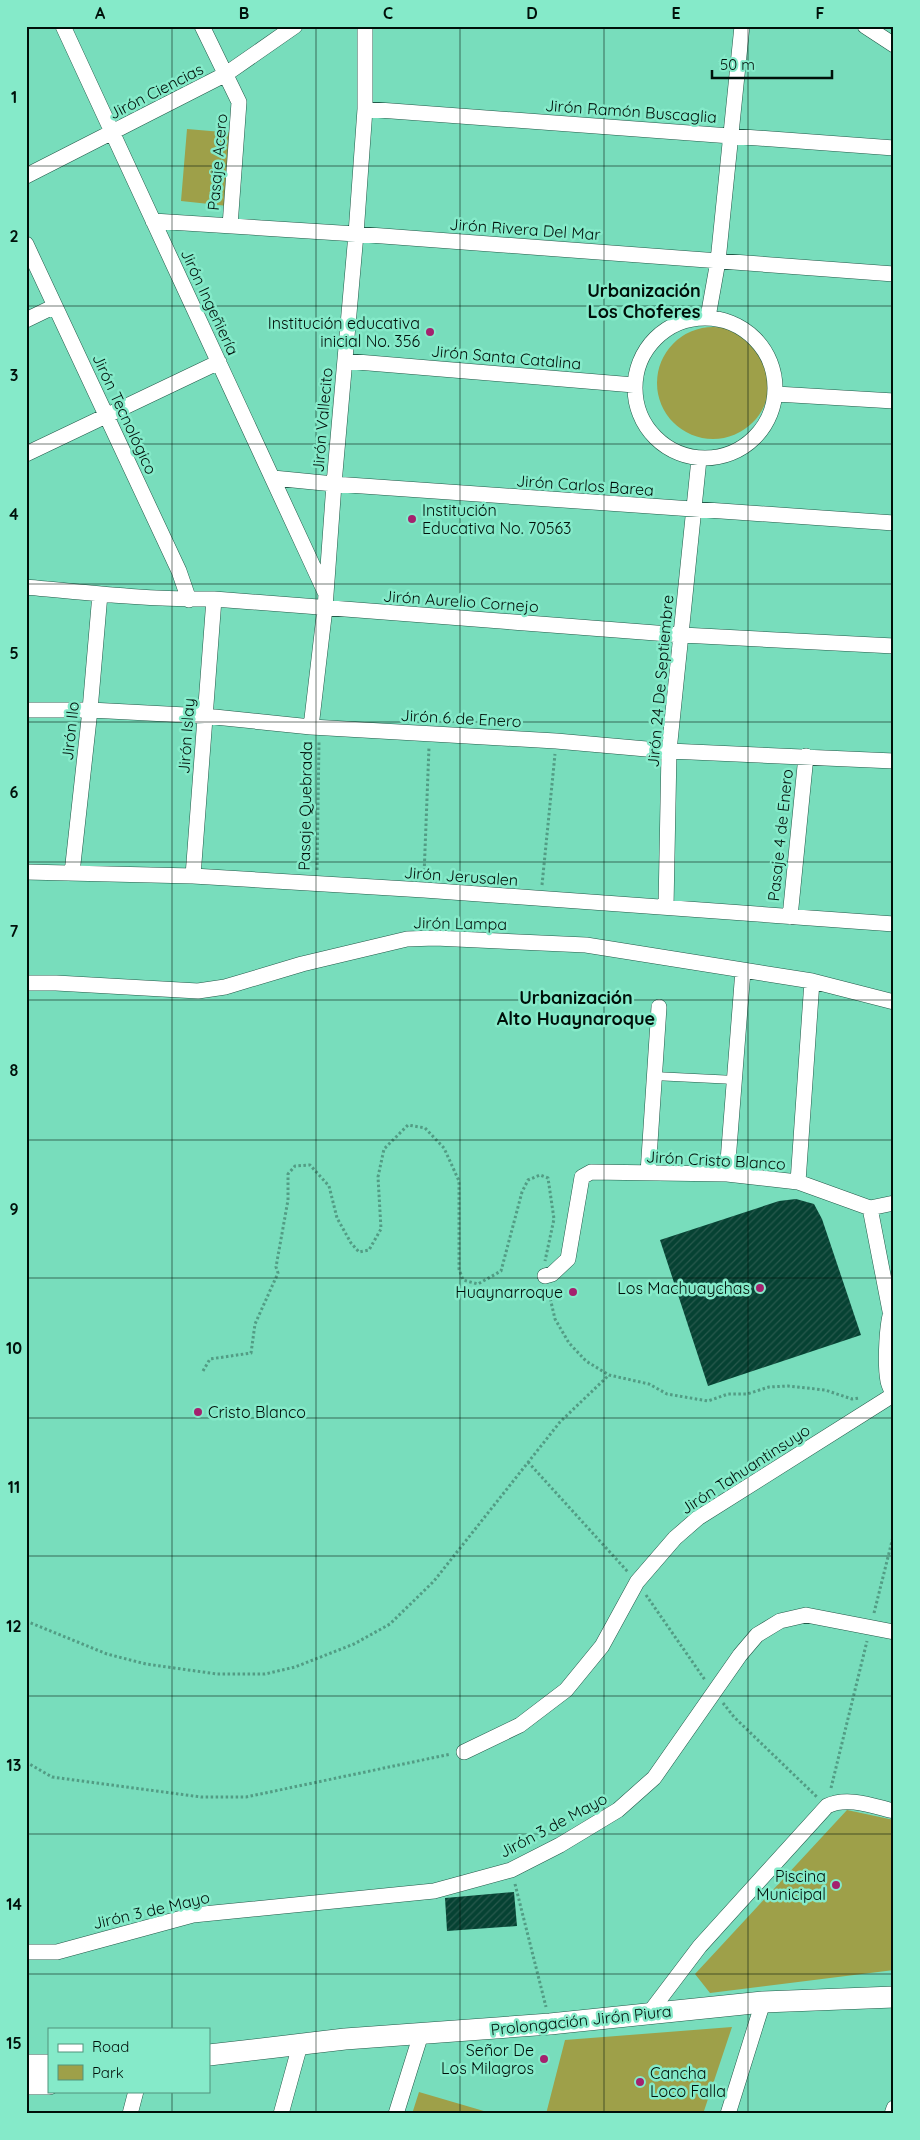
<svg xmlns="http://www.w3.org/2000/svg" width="920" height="2140" font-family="Quicksand,sans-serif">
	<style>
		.park { fill: #9ea049 }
		.building { fill: url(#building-hatch) }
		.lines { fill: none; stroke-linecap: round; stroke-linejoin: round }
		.lane-casing { stroke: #225948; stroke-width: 9 }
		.street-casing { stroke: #225948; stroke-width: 16 }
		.secondary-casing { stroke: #225948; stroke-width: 22 }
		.path { stroke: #529c84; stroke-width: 3; stroke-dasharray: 2.5 2.5; stroke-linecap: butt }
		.lane { stroke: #fff; stroke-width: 8 }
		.street { stroke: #fff; stroke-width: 15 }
		.secondary { stroke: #fff; stroke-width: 21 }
		.grid { fill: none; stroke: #00100a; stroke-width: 1; stroke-opacity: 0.55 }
		.poi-dot { fill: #a4216e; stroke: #85eac9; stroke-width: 2 }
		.labels { text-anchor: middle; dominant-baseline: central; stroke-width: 5; stroke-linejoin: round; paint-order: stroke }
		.street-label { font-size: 16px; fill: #00100a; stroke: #85eac9 }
		.poi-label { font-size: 16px; fill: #00100a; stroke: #85eac9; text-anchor: end }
		.neighbourhood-label { font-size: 18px; font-weight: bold; fill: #00100a; stroke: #85eac9 }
		.neatline { fill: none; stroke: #00100a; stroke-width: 2 }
		.grid-label { font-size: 16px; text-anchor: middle; font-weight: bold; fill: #00100a }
	</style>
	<defs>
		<pattern id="building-hatch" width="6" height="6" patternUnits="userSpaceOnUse" patternTransform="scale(1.25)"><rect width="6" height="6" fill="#064233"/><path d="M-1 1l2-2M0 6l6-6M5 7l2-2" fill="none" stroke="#28594d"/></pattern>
	</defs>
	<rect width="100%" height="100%" fill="#78ddbc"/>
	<path class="park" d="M187 129 234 133 228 206 181 201Z
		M657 383a56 56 0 1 1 112 0a56 56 0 1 1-112 0Z
		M847 1810 894 1820V1970L710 1993 695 1974Z
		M732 2027 703 2114H546L565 2040Z
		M419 2092 494 2114H412Z"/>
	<path class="building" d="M796 1199 814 1204 822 1219 861 1335 708 1386 660 1240 779 1201Z
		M514 1892 517 1926 447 1931 445 1898Z"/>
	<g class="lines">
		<g class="lane-casing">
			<path id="lane" d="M654 1076 735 1080"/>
		</g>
		<g class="street-casing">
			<path id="street" d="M63 26 325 592
				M202 26 239 102 230 226
				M865 26 894 45
				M365 109 894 148
				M26 176 226 74 295 26
				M153 221 356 234 894 274
				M26 244 179 571 189 600
				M708 317 718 261 742 26
				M635 388a70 70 0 1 1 140 0a70 70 0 1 1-140 0Z
				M26 320 55 306
				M345 361 634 385
				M776 394 894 401
				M26 454 219 362
				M273 478 334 484 894 523
				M26 587C89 593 152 600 214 599L682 635 894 646
				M26 710H90L205 716 311 727 556 741 669 751 894 761
				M311 727 325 608 334 484 356 234 365 109V26
				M26 872 193 876 424 890 894 924
				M72 873 90 710 100 594
				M193 876 214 599
				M666 907 669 751 699 459
				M790 917 806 756
				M26 983H56L198 991 225 987 302 964 407 939 435 938 586 945 812 981 894 1002
				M648 1173 659 1007
				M727 1174 743 970
				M798 1182 812 981
				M870 1208 890 1311
				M545 1276 552 1274 568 1259 582 1177 591 1172 727 1174 798 1182 870 1208 894 1203
				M894 1305C886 1317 885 1365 888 1381 889 1386 892 1391 894 1396
				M464 1752 520 1725 566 1690 602 1646 637 1582 675 1538 698 1518 893 1395
				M26 1952H57L193 1915 434 1891 511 1870 560 1845 618 1810 654 1778 740 1655 757 1635 780 1621 806 1615 894 1632
				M650 2012 700 1946 827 1806C847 1796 873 1806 894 1811
				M130 2114 136 2091
				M281 2114 300 2045
				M396 2114 421 2034
				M728 2114 763 2002
				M892 2114 894 2108"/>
		</g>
		<g class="secondary-casing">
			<path id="secondary" d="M209 2055 345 2039 550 2024 763 2002 894 1997
				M26 2065H49
				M26 2084H49"/>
		</g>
		<path class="path" d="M317 870 319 741
			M424 876 429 747
			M542 885 555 754
			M548 1289 555 1319 569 1343 586 1361 609 1375 649 1384 667 1394 708 1401 728 1394H747L769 1387 788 1386 825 1390 852 1399 859 1398
			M203 1371 210 1359 251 1353 255 1324 278 1273 276 1267 288 1200V1174L295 1166 310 1165 329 1186 337 1218 351 1243 359 1252 369 1250 381 1229 378 1177 384 1149 408 1125 425 1128 444 1148 459 1181V1269L463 1280 478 1284 501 1271 522 1192 528 1180 540 1175 548 1178 554 1219 545 1261
			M528 1462 628 1572
			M646 1595 705 1680
			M874 1613 894 1533
			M26 1621 107 1654 146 1664 217 1674H265L295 1667 354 1644 390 1624 434 1581 560 1422 609 1375
			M723 1703 734 1717 817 1797
			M26 1762 52 1777 201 1797H246L451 1754
			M831 1788 867 1641
			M515 1884 546 2007"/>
		<use href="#lane" class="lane"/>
		<use href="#street" class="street"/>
		<use href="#secondary" class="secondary"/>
	</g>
	<path class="grid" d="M172 26V2029M316 26V2114M460 26V2114M604 26V2114M748 26V2114M26 166H894M26 306H894M26 444H894M26 584H894M26 722H894M26 862H894M26 1000H894M26 1140H894M26 1278H894M26 1418H894M26 1556H894M26 1696H894M26 1834H894M26 1974H894M172 2091V2114"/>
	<g class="poi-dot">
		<circle cx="430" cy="332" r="5"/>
		<circle cx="412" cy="519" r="5"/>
		<circle cx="760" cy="1288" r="5"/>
		<circle cx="573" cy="1292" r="5"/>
		<circle cx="198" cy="1412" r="5"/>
		<circle cx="836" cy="1885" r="5"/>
		<circle cx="544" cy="2059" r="5"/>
		<circle cx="640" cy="2082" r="5"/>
	</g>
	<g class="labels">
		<g class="street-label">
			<text transform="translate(156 91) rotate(-27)">Jirón Ciencias</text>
			<text transform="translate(631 111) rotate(4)">Jirón Ramón Buscaglia</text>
			<text transform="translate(217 162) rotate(-85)">Pasaje Acero</text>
			<text transform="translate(525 229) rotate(4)">Jirón Rivera Del Mar</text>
			<text transform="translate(210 302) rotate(65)">Jirón Ingeñiería</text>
			<text transform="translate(506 357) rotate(5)">Jirón Santa Catalina</text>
			<text transform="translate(125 414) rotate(65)">Jirón Tecnológico</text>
			<text transform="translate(322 420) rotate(-85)">Jirón Vallecito</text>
			<text transform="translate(585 485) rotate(4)">Jirón Carlos Barea</text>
			<text transform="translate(461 601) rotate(4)">Jirón Aurelio Cornejo</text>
			<text transform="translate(660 681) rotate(-85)">Jirón 24 De Septiembre</text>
			<text transform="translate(461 718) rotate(3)">Jirón 6 de Enero</text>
			<text transform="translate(70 731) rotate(-84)">Jirón Ilo</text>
			<text transform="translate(186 736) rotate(-86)">Jirón Islay</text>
			<text transform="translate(305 806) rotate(-89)">Pasaje Quebrada</text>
			<text transform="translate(780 835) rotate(-84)">Pasaje 4 de Enero</text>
			<text transform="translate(461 876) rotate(4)">Jirón Jerusalen</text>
			<text transform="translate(460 923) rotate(1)">Jirón Lampa</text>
			<text transform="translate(716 1160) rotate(3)">Jirón Cristo Blanco</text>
			<text transform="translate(745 1469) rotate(-33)">Jirón Tahuantinsuyo</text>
			<text transform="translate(553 1825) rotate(-28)">Jirón 3 de Mayo</text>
			<text transform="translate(151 1910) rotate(-13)">Jirón 3 de Mayo</text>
			<text transform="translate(581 2020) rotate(-6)">Prolongación Jirón Piura</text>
		</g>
		<g class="poi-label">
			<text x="420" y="323">Institución educativa<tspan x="420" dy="18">inicial No. 356</tspan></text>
			<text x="422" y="510" text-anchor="start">Institución<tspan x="422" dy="18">Educativa No. 70563</tspan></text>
			<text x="750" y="1288">Los Machuaychas</text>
			<text x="563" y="1292">Huaynarroque</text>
			<text x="208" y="1412" text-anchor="start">Cristo Blanco</text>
			<text x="826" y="1876">Piscina<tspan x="826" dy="18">Municipal</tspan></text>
			<text x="534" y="2050">Señor De<tspan x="534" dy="18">Los Milagros</tspan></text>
			<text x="650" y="2073" text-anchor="start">Cancha<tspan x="650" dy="18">Loco Falla</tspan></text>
		</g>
		<g class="neighbourhood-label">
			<text x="644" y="290">Urbanización<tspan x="644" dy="21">Los Choferes</tspan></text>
			<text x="576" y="997">Urbanización<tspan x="576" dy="21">Alto Huaynaroque</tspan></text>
		</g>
	</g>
	<rect width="920" height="2140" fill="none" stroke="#85eac9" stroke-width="55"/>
	<rect x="48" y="2028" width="162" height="65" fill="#85eac9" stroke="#50937d"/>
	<rect x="58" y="2044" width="25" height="8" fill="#ffffff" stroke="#50937d"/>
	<text x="92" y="2052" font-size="15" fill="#00100a">Road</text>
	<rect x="58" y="2065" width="25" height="15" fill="#9ea049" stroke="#50937d"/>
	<text x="92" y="2078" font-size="15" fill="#00100a">Park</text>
	<path d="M712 70v8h120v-8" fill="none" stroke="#00100a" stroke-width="2.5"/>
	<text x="720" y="70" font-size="15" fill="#00100a" stroke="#85eac9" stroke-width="4" paint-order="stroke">50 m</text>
	<rect x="28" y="28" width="864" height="2084" class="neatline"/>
	<g class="grid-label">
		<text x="100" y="19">A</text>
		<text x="244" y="19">B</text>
		<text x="388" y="19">C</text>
		<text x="532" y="19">D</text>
		<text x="676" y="19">E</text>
		<text x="820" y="19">F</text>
		<text x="14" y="103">1</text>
		<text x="14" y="242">2</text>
		<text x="14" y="381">3</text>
		<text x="14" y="520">4</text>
		<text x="14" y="659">5</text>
		<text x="14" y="798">6</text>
		<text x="14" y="937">7</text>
		<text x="14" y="1076">8</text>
		<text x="14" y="1215">9</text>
		<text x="14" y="1354">10</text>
		<text x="14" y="1493">11</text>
		<text x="14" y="1632">12</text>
		<text x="14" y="1771">13</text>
		<text x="14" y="1910">14</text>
		<text x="14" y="2049">15</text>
	</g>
</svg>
